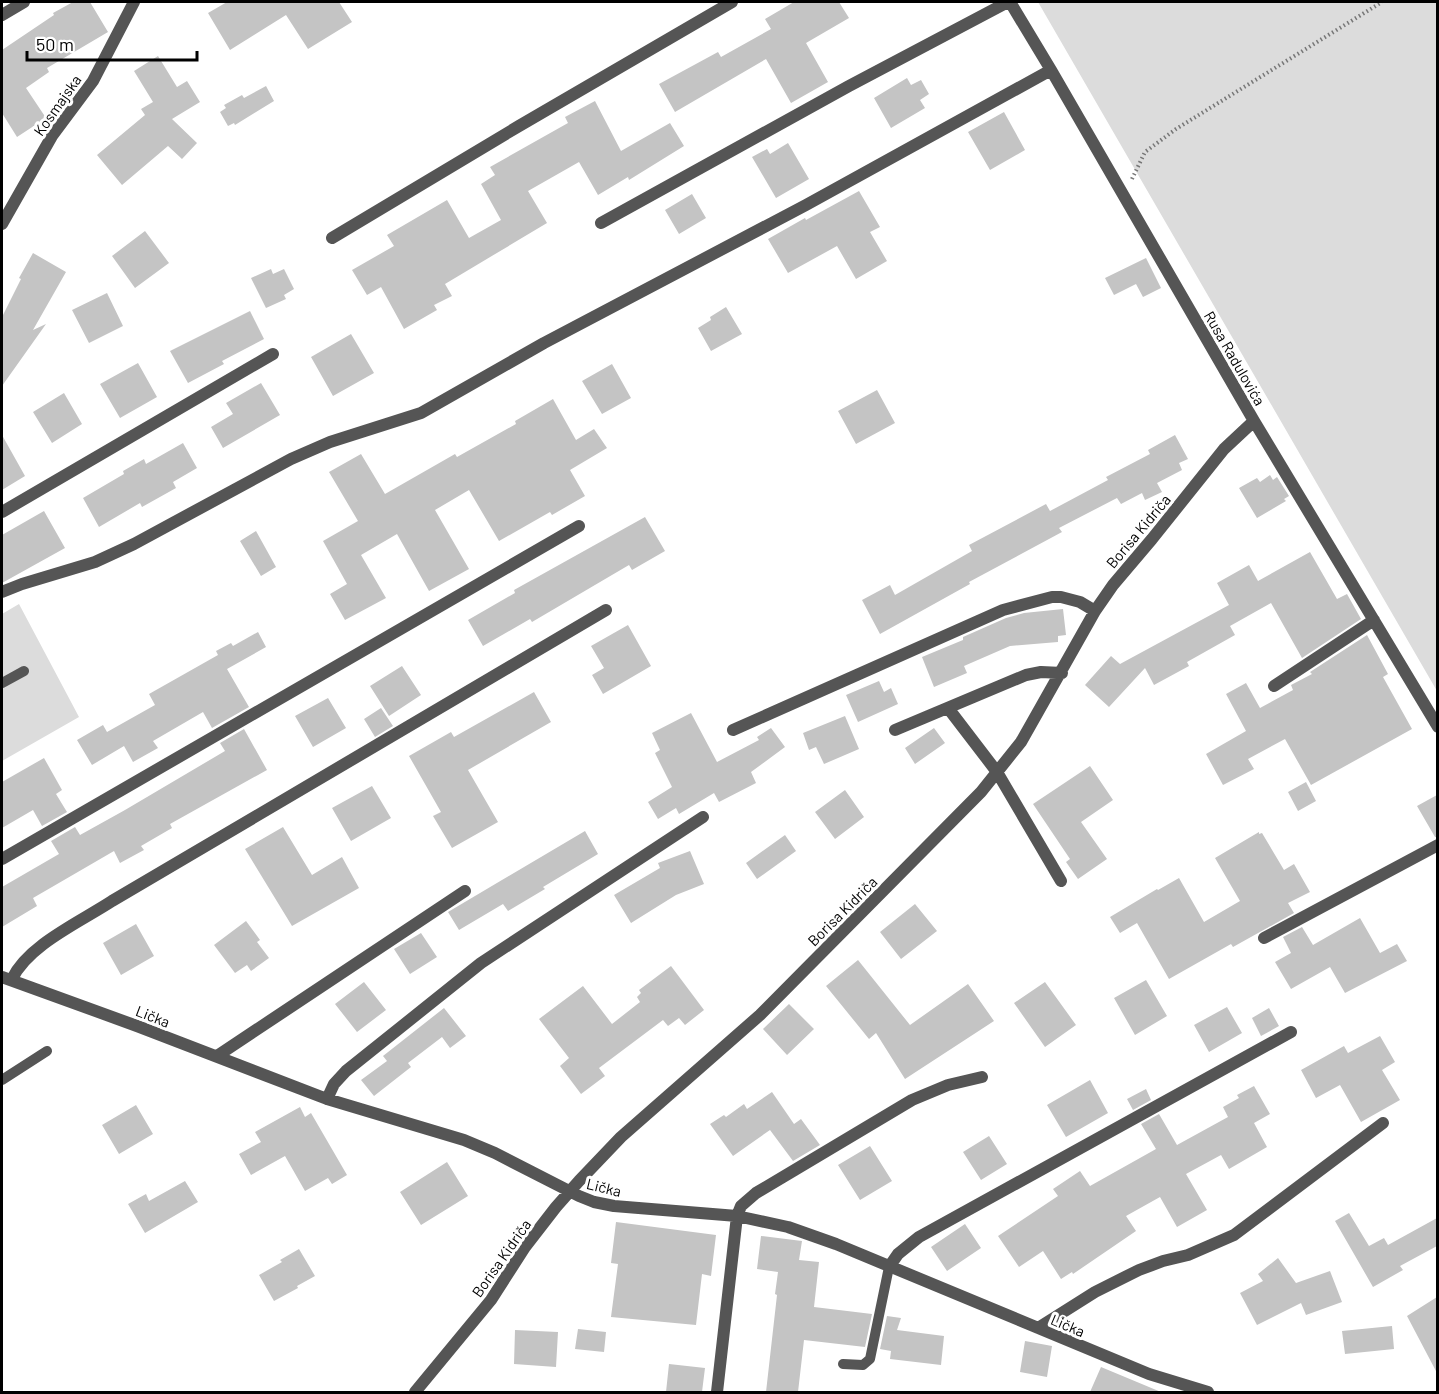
<svg xmlns="http://www.w3.org/2000/svg" width="1439" height="1394" font-family="Barlow,sans-serif">
	<style>
		.green { fill: #dcdcdc }
		.building { fill: #c4c4c4 }
		.lines { fill: none; stroke-linecap: round; stroke-linejoin: round }
		.path { stroke: #777; stroke-width: 4; stroke-dasharray: 1.5 3; stroke-linecap: butt }
		.lane { stroke: #555; stroke-width: 10 }
		.street { stroke: #555; stroke-width: 12 }
		.labels { text-anchor: middle; dominant-baseline: central; stroke-width: 6; stroke-linejoin: round; paint-order: stroke }
		.street-label { font-size: 15px; fill: #000; stroke: #fff }
	</style>
	<rect width="100%" height="100%" fill="#fff"/>
	<path class="green" d="M1038 2H1437V691Z
		M19 604 79 717 2 761V614Z"/>
	<path class="building" d="M73 2H90L108 32 47 68 49 72 26 88 46 118 17 137 2 113V50L54 15 53 13Z
		M227 2H339L352 22 308 49 286 15 230 50 208 13Z
		M794 2H839L849 18 806 43 828 82 791 103 766 59 675 112 659 84 718 52 721 57 771 29 765 19Z
		M158 56 177 87 187 81 200 102 172 119 197 143 182 159 168 146 122 185 97 155 145 115 141 109 153 102 134 71Z
		M907 78 911 85 921 80 929 94 920 100 925 108 891 128 874 98Z
		M266 86 274 101 235 125 234 123 228 126 220 112 226 108 224 105 242 95 244 98Z
		M595 101 621 151 670 123 684 146 629 180 628 177 598 195 579 162 528 191 547 223 445 284 452 296 434 305 437 310 404 329 381 287 367 295 352 270 394 246 387 235 447 200 469 238 501 220 481 184 495 175 490 167 568 123 565 117Z
		M1004 112 1025 150 990 170 968 132Z
		M788 143 809 179 776 198 752 157 767 149 770 154Z
		M859 191 880 227 870 232 887 261 856 279 837 246 788 273 768 239 805 218 806 220Z
		M692 194 706 218 679 234 665 210Z
		M145 231 169 263 135 288 112 256Z
		M33 253 66 272 33 330 46 324 2 386V317L21 279 19 278Z
		M1146 258 1161 288 1143 297 1136 284 1114 295 1105 278Z
		M271 269 273 274 284 269 294 289 284 295 286 299 266 308 251 278Z
		M107 293 123 326 89 343 72 310Z
		M726 307 742 334 711 351 698 328 711 320 710 317Z
		M250 311 264 339 222 361 224 364 188 383 170 351Z
		M351 334 374 373 333 396 311 357Z
		M138 363 157 397 120 418 100 384Z
		M612 364 631 398 602 414 582 381Z
		M261 383 280 415 223 448 211 427 233 414 226 403Z
		M877 390 895 423 856 444 838 411Z
		M64 393 82 424 52 443 33 412Z
		M553 399 576 440 594 429 607 448 570 470 585 496 552 515 550 512 499 541 469 490 435 510 469 569 429 591 397 534 361 555 386 598 345 620 330 594 347 584 323 541 358 521 329 472 361 454 385 494 455 454 457 457 516 424 515 421Z
		M2 435 25 476 2 490Z
		M1175 435 1188 459 1179 463 1182 470 1157 483 1162 492 1145 500 1142 493 1121 504 1117 498 1059 528 1062 532 969 582 970 584 880 634 862 600 890 585 895 595 972 551 969 545 1046 504 1050 511 1108 480 1106 477 1150 454 1148 450Z
		M183 443 197 468 173 482 176 488 142 507 140 503 99 527 83 498 124 474 123 471 144 459 146 464Z
		M1270 475 1273 480 1277 477 1289 496 1284 499 1286 501 1257 518 1239 488 1257 478 1260 482Z
		M44 511 65 548 2 583V535Z
		M645 517 665 551 632 570 629 565 532 622 530 619 483 646 468 620 515 593 514 590Z
		M256 531 276 567 261 576 240 541Z
		M1310 552 1337 599 1347 594 1361 619 1302 658 1271 603 1230 626 1235 635 1187 662 1189 666 1154 685 1145 668 1109 707 1085 685 1111 656 1120 664 1229 605 1217 583 1249 565 1258 581Z
		M1063 609 1066 635 1058 636V642L1010 646 964 666 967 673 934 687 922 657 963 640V637L1006 618 1024 613Z
		M628 625 651 666 603 694 592 675 604 668 591 646Z
		M258 632 266 647 227 669 249 707 212 728 203 712 153 741 158 748 133 762 124 746 92 765 77 740 103 725 107 732 155 705 149 694 218 655 216 651 231 643 233 646Z
		M1367 635 1388 674 1383 677 1412 729 1311 785 1285 739 1248 759 1254 769 1223 785 1206 754 1246 731 1226 694 1246 683 1260 708 1293 690 1291 685 1312 674 1310 672Z
		M402 666 421 695 389 716 370 686Z
		M879 681 884 692 891 688 898 704 858 722 846 695Z
		M534 692 551 722 468 770 498 822 452 848 433 816 441 812 409 756 451 732 454 737Z
		M328 698 346 728 313 747 295 716Z
		M381 708 393 726 375 737 364 719Z
		M691 713 717 762 759 740 757 737 771 728 785 747 751 772 756 783 719 802 714 793 679 814 676 808 658 819 648 802 672 787 655 753 660 750 652 733Z
		M845 716 859 749 824 764 816 747 809 750 803 733Z
		M934 728 945 743 915 764 905 748Z
		M244 729 267 770 170 824 172 828 141 846 144 850 120 863 114 851 52 887 33 898 37 906 2 927V887L59 854 51 841 75 827 80 835 125 810 225 751 220 743Z
		M44 758 62 790 56 794 67 812 42 826 33 810 2 828V782Z
		M1090 766 1113 800 1081 822 1107 859 1078 879 1066 862 1070 859 1033 804Z
		M1306 782 1316 801 1298 811 1288 792Z
		M372 786 391 818 351 841 332 808Z
		M845 790 864 817 835 839 815 812Z
		M1437 795V837H1435L1417 806Z
		M283 827 312 875 342 857 359 888 292 926 245 849Z
		M585 831 598 854 543 887 545 889 508 911 503 904 459 930 448 912Z
		M1259 832V834L1262 833 1284 870 1294 864 1310 892 1288 903 1294 913 1233 947 1231 944 1169 979 1137 923 1120 933 1110 917 1157 889 1158 890 1179 878 1204 922 1240 901 1215 858Z
		M785 835 796 851 757 879 746 863Z
		M690 851 704 884 676 895 631 923 614 895 660 868 658 863Z
		M915 904 937 931 901 959 880 932Z
		M1360 918 1380 953 1397 944 1407 961 1345 993 1330 967 1291 989 1275 962 1291 953 1283 937 1302 927 1313 945Z
		M246 921 260 940 257 942 269 958 251 971 247 965 235 973 214 945Z
		M136 924 154 956 121 975 103 943Z
		M421 933 437 957 410 974 394 949Z
		M858 960 910 1025 968 984 994 1021 905 1079 876 1033 869 1039 826 986Z
		M671 966 704 1010 685 1025 679 1018 668 1026 663 1020 599 1068 605 1076 581 1094 560 1066 569 1058 539 1019 583 986 612 1024 640 1002 637 997 641 993 639 990Z
		M1146 980 1167 1016 1135 1035 1114 998Z
		M364 982 386 1010 357 1032 335 1004Z
		M1045 982 1076 1025 1045 1047 1014 1003Z
		M789 1004 814 1029 787 1055 763 1029Z
		M1227 1007 1242 1033 1209 1052 1194 1025Z
		M444 1008 466 1036 450 1048 442 1037 408 1063 411 1067 374 1096 361 1080 387 1061 383 1056Z
		M1269 1008 1279 1026 1261 1036 1252 1018Z
		M1380 1036 1395 1062 1382 1070 1400 1100 1361 1122 1340 1085 1316 1098 1301 1070 1344 1046 1348 1053Z
		M1090 1080 1108 1113 1066 1137 1047 1105Z
		M1254 1086 1270 1114 1254 1123 1267 1147 1229 1169 1221 1155 1186 1174 1207 1210 1177 1227 1160 1197 1126 1216 1136 1231 1073 1274 1072 1272 1061 1279 1043 1251 1019 1267 998 1236 1058 1196 1053 1189 1080 1171 1090 1186 1156 1149 1141 1124 1159 1114 1177 1145 1228 1117 1223 1107 1239 1098 1237 1095Z
		M1146 1089 1151 1100 1133 1110 1127 1099Z
		M772 1092 794 1124 801 1119 820 1145 793 1161 770 1130 733 1156 710 1124 724 1115 726 1117 744 1104 747 1109Z
		M136 1105 153 1134 119 1154 102 1125Z
		M300 1107 305 1117 311 1113 347 1175 332 1184 328 1178 305 1191 285 1156 251 1175 239 1154 261 1142 255 1132Z
		M989 1136 1007 1164 981 1180 963 1152Z
		M870 1146 892 1181 860 1200 838 1165Z
		M447 1162 468 1196 421 1225 400 1192Z
		M185 1181 198 1202 145 1233 128 1204 146 1194 149 1201Z
		M1349 1213 1369 1246 1384 1238 1388 1245 1437 1218V1246L1400 1266 1403 1270 1373 1287 1335 1221Z
		M616 1222 716 1235 711 1276 702 1274 696 1325 611 1317 618 1264 611 1263Z
		M965 1224 981 1248 947 1271 931 1247Z
		M761 1236 802 1241 799 1260 819 1262 814 1307 872 1314 865 1347 804 1340 798 1392H766L777 1295 775 1294 778 1272 757 1269Z
		M299 1249 315 1276 297 1286 298 1288 274 1301 259 1275 282 1262 280 1260Z
		M1278 1258 1296 1283 1330 1271 1342 1302 1306 1315 1301 1303 1257 1325 1240 1293 1263 1281 1258 1274Z
		M1437 1297V1373L1407 1316Z
		M887 1316 901 1318 897 1330 944 1336 941 1365 890 1359 891 1351 880 1349Z
		M1392 1326 1394 1349 1345 1354 1342 1331Z
		M578 1329 606 1332 604 1352 575 1349Z
		M515 1330 558 1332 556 1367 514 1364Z
		M1025 1341 1052 1346 1047 1377 1020 1372Z
		M669 1364 705 1368 702 1392H666Z
		M1101 1367 1161 1392H1090Z"/>
	<g class="lines">
		<path class="path" d="M1132 179 1145 152 1176 129 1382 2"/>
		<path class="lane" d="M2 683 24 671
			M2 1080 47 1051
			M843 1364 863 1365 870 1359 889 1267"/>
		<path class="street" d="M1010 2 1051 70 1254 421 1438 727
			M2 15 24 2
			M601 223 849 86 1008 2
			M2 224 52 136 93 81 134 2
			M332 238 519 126 732 2
			M2 512 273 354
			M2 592 22 584 95 562 134 544 291 459 330 442 421 413 544 343 806 205 1051 70
			M1274 686 1374 620
			M948 708 997 772 1061 881
			M733 730 1003 610 1052 597H1061L1080 602 1095 611
			M895 730 1026 675 1041 672 1062 673
			M2 859 579 526
			M1264 938 1438 845
			M2 977 137 1026 327 1099 464 1140 495 1153 579 1196 594 1202 614 1206 737 1216 788 1227 836 1244 1149 1374 1208 1392
			M12 979C28 945 80 922 112 901L606 610
			M217 1056 465 891
			M327 1099 334 1084 346 1071 481 963 703 817
			M889 1267 898 1254 919 1237 1291 1032
			M1038 1328 1095 1292 1139 1270 1163 1261 1188 1255 1234 1235 1383 1123
			M415 1392 491 1300 525 1247 556 1207 579 1181 621 1137 760 1015 981 792 1021 742 1095 611 1113 585 1152 539 1224 449 1254 421
			M717 1392 737 1216 741 1206 756 1193 912 1100 948 1085 982 1077"/>
	</g>
	<g class="labels">
		<g class="street-label">
			<text transform="translate(57 105) rotate(-55)">Kosmajska</text>
			<text transform="translate(1235 358) rotate(60)">Rusa Radulovića</text>
			<text transform="translate(1138 531) rotate(-50)">Borisa Kidriča</text>
			<text transform="translate(842 911) rotate(-45)">Borisa Kidriča</text>
			<text transform="translate(153 1016) rotate(21)">Lička</text>
			<text transform="translate(604 1187) rotate(14)">Lička</text>
			<text transform="translate(501 1258) rotate(-55)">Borisa Kidriča</text>
			<text transform="translate(1068 1325) rotate(23)">Lička</text>
		</g>
	</g>
	<rect width="1439" height="1394" fill="none" stroke="#000000" stroke-width="6"/>
	<path d="M27 51v9h170v-9" fill="none" stroke="#000000" stroke-width="3"/>
	<text x="36" y="51" font-size="18" fill="#000000" stroke="#ffffff" stroke-width="4.5" paint-order="stroke">50 m</text>
</svg>
